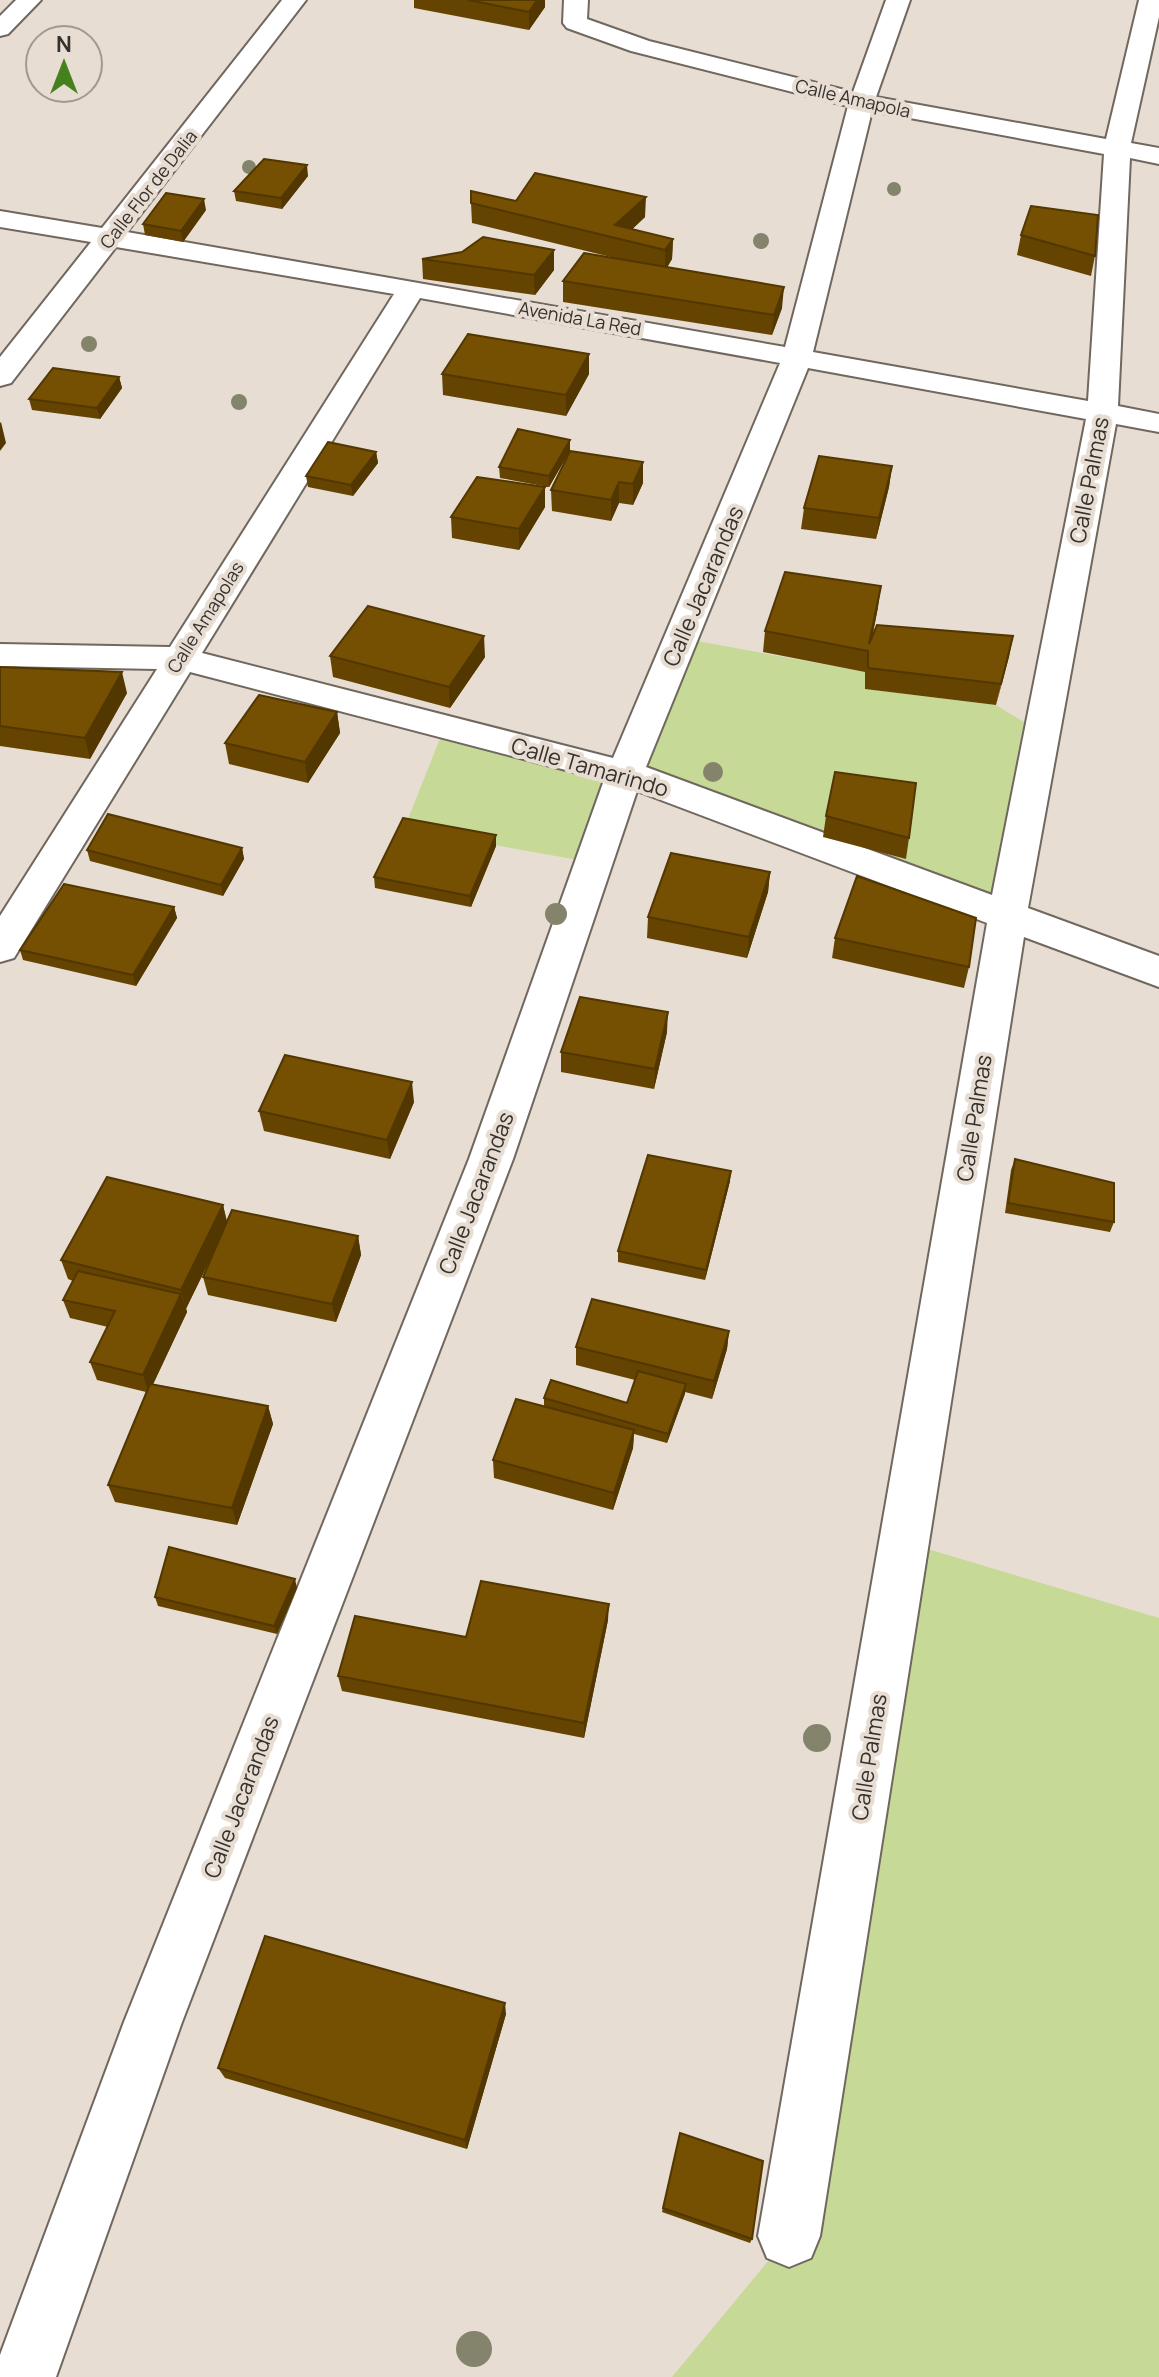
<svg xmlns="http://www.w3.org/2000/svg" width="1159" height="2377" font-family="Manrope,sans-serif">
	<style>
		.green { fill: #c6d996 }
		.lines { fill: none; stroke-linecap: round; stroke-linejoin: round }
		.minor-casing { stroke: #70675e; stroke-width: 4 }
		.minor { fill: #fff; fill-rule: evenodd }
		.tree { fill: #83846b }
		.wall { fill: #654402 }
		.shaded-wall { fill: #523701 }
		.building { fill: #754f02; stroke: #523701; stroke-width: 2 }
		.labels { text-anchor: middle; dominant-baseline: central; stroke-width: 8; stroke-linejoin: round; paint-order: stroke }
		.far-street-label { font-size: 18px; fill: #35312d; stroke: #e7ddd3 }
		.street-label { font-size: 22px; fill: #35312d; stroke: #e7ddd3 }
	</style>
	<rect width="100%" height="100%" fill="#e7ddd3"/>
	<path class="green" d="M681 638 865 672V689L996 705 1042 733 1007 918 626 773 595 863 404 829 445 726 625 773Z
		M904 1542 1159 1618V2377H672L789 2236Z"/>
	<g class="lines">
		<g class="minor-casing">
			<path id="minor" d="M16 0H41L8 34 0 36V16Z
				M282 0H306L127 232 785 347 848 106 631 51 567 28 563 23 564 0H588L587 19 649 41 853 92 886 0H910L876 97 1106 139 1139 0H1159V17L1131 143 1159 148V164L1130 158 1118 406 1159 414V432L1116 424 1028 908 1159 956V987L1024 937 820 2236 811 2258 789 2267 767 2258 758 2236 987 923 637 791 513 1159 182 2022 56 2377H0V2355L124 2022 469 1159 604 780 190 672 14 958 0 962V916L157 669 0 666V644L170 647 394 294 116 247 11 383 0 386V357L91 242 0 227V211L102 228ZM872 111 1104 154 1088 401 813 352ZM420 298 780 363 613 758 202 653ZM808 368 1086 419 992 895 646 767Z"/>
		</g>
		<use href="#minor" class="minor"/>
	</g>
	<g class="tree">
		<circle cx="249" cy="167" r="7"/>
		<circle cx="894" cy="189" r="7"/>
		<circle cx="761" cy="241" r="8"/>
		<circle cx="89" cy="344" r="8"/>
		<circle cx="239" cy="402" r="8"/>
		<circle cx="713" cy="772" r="10"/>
		<circle cx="556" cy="914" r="11"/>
		<circle cx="817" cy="1738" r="14"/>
		<circle cx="474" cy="2349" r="18"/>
	</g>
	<path class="wall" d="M414 0H545V7L529 30 414 8Z
		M308 176 282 209 236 201 234 191Z
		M516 201 645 217 632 229 673 239 672 259 667 267 782 308 772 335 563 302V281L619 259 472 223 471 203Z
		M206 210 183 242 145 235 143 224Z
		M1021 235 1095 256 1091 276 1017 255Z
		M554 250V270L535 295 423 279 422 259Z
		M442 374H589L566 416 443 395Z
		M119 377 122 388 100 419 32 410 29 399Z
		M570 451 549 487H545V507L519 550 452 538 451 517 543 486 500 478 499 467Z
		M376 452 378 463 353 496 308 487 306 476Z
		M643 462V483L633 505 619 503 611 521 552 511 551 490Z
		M892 466 889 487 876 539 801 529 804 508Z
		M878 607 872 638 1013 636 996 705 865 689V672L763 652 765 631Z
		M330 656 485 657 450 708 333 677Z
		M0 667 127 693 90 759 0 746Z
		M337 712 340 733 308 783 229 764 225 743Z
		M826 816 909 838 906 859 823 837Z
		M496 846 471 907 375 888 374 877Z
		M242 848 244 859 223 896 90 861 87 850Z
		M770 872 768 892 747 958 647 938 648 917Z
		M174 907 177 918 136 986 23 960 20 950Z
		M835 938 969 967 964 988 832 958Z
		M667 1032 654 1089 561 1072V1052Z
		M414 1102 390 1159 264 1131 259 1111Z
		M1015 1159 1114 1222 1110 1232 1005 1213 1011 1170Z
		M730 1181 705 1280 618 1262V1251Z
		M223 1205 227 1221 358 1236 361 1255 336 1322 208 1295 203 1277 209 1262 186 1308 187 1312 153 1384 268 1406 273 1424 237 1525 115 1502 108 1485 146 1392 97 1380 90 1362 108 1327 70 1318 63 1300 73 1281 68 1279 61 1260Z
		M729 1331 727 1349 712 1399 685 1392 667 1443 634 1434 633 1448 613 1510 494 1478 493 1460 544 1407V1398L627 1403 635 1380 576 1365V1347Z
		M297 1588 277 1634 158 1606 155 1597Z
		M608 1620 584 1738 342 1691 338 1676 466 1637Z
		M506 2014 467 2149 225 2078 218 2068Z
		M680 2133 752 2239 750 2243 662 2212Z"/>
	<path class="shaded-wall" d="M537 0H545V7L529 30V12Z
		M307 165 308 176 282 209 281 198Z
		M646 197 645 217 621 240 615 225Z
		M204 199 206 210 183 242 181 231Z
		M673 239 672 259 665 271V250Z
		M554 250V270L535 295 534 275Z
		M784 287 782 308 772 335 774 315Z
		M589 354V374L566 416V395Z
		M119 377 122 388 100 419 97 408Z
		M1 422 6 443 0 451V423Z
		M570 440V451L549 487V476Z
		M376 452 378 463 353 496 351 485Z
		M643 462V483L633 505V484Z
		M892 466 889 487 876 539 879 518Z
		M619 482V503L611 521V500Z
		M545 487V507L519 550V529Z
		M881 586 878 607 868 658 869 644Z
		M484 636 485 657 450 708 449 687Z
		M1013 636 1009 657 996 705 1001 684Z
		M122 672 127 693 90 759 85 738Z
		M337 712 340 733 308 783 305 762Z
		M496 835V846L471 907 470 896Z
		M242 848 244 859 223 896 221 885Z
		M770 872 768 892 747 958 749 937Z
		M174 907 177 918 136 986 133 975Z
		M668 1012 667 1032 654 1089 655 1069Z
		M412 1082 414 1102 390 1159 387 1140Z
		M731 1171 730 1181 705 1280 706 1270Z
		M223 1205 227 1224 186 1309 181 1290Z
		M358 1236 361 1255 336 1322 332 1304Z
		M181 1294 187 1312 149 1393 143 1375Z
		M729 1331 727 1349 712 1399 714 1381Z
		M686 1384 685 1394 667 1443 668 1434Z
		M268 1406 273 1424 237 1525 232 1508Z
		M634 1430 633 1448 613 1510 614 1493Z
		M295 1579 297 1588 277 1634 274 1626Z
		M609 1604 608 1620 584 1738V1723Z
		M505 2003 506 2014 467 2149 465 2140Z"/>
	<path class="building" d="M468 0H537L529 12Z
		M264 159 307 165 281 198 234 191Z
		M535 173 646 197 615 225 673 239 665 250 471 203V191L516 201Z
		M166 193 204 199 181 231 143 224Z
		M1031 206 1098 215 1095 256 1021 235Z
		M483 237 554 250 534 275 422 259 462 252Z
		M584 253 784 287 774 315 563 281Z
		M468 334 589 354 566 395 442 374Z
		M53 368 119 377 97 408 29 399Z
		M518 429 570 440 549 476 499 467Z
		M328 442 376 452 351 485 306 476Z
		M570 451 643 462 633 484 619 482 611 500 551 490Z
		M819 456 892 466 879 518 804 508Z
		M477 477 545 487 519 529 451 517Z
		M785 572 881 586 869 644 877 625 1013 636 1001 684 868 668V651L765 631Z
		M368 606 484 636 449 687 330 656Z
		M0 667 122 672 85 738 0 726Z
		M259 695 337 712 305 762 225 743Z
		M835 772 916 783 909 838 826 816Z
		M108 814 242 848 221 885 87 850Z
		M403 818 496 835 470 896 374 877Z
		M671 853 770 872 749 937 648 917Z
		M857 876 976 918 969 967 835 938Z
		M64 884 174 907 133 975 20 950Z
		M580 997 668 1012 655 1069 561 1052Z
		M285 1055 412 1082 387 1140 259 1111Z
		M648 1155 731 1171 706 1270 618 1251Z
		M1015 1159 1114 1183V1222L1008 1203Z
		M107 1177 223 1205 181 1290 61 1260Z
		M232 1210 358 1236 332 1304 203 1277Z
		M78 1271 181 1294 143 1375 90 1362 115 1311 63 1300Z
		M592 1299 729 1331 714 1381 576 1347Z
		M638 1371 686 1384 668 1434 544 1398 551 1380 627 1403Z
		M150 1384 268 1406 232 1508 108 1485Z
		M516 1399 634 1430 614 1493 493 1460Z
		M169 1547 295 1579 274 1626 155 1597Z
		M481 1581 609 1604 584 1723 338 1676 355 1616 466 1637Z
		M265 1936 505 2003 465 2140 218 2068Z
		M680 2133 763 2161 752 2239 663 2208Z"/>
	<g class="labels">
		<g class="far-street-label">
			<text transform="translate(853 98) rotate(13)">Calle Amapola</text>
			<text transform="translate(148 189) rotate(-52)">Calle Flor de Dalia</text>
			<text transform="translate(580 318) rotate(10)">Avenida La Red</text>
			<text transform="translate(205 617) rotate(-58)">Calle Amapolas</text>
		</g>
		<g class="street-label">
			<text transform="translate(1089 480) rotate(-79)">Calle Palmas</text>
			<text transform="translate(703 586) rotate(-67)">Calle Jacarandas</text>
			<text transform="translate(590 767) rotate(16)">Calle Tamarindo</text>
			<text transform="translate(974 1118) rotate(-81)">Calle Palmas</text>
			<text transform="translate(476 1193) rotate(-69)">Calle Jacarandas</text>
			<text transform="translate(869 1757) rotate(-81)">Calle Palmas</text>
			<text transform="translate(241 1797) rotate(-69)">Calle Jacarandas</text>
		</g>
	</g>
	<g transform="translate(64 64)"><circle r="38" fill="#e7ddd3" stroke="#a09891" stroke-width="2"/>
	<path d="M0-6L14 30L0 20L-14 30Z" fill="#45811d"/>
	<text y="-12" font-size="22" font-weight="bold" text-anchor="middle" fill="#35312d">N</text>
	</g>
</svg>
